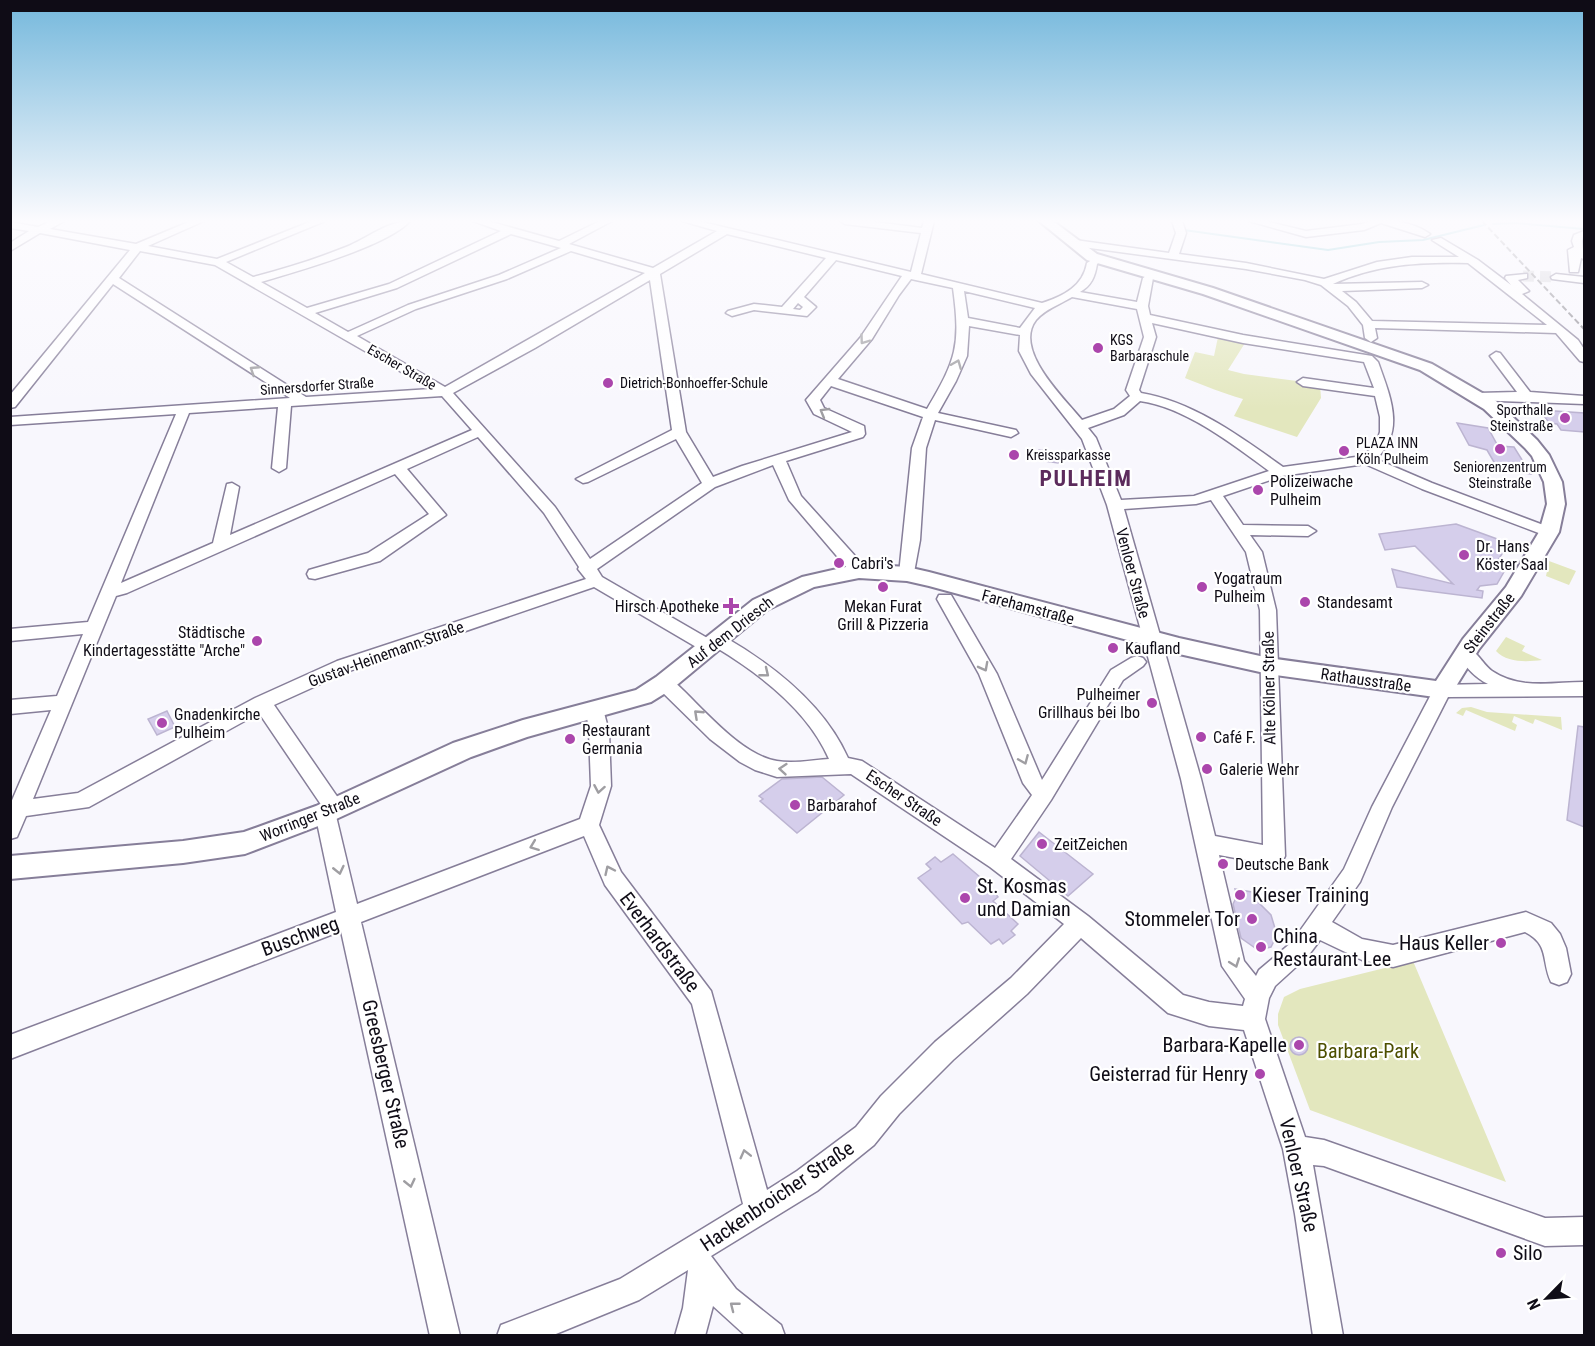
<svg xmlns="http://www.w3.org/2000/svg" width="1595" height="1346" font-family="'Roboto Condensed',sans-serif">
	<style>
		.green { fill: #e3e7be }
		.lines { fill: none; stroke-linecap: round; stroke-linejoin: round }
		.stream { stroke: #68beca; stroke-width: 2 }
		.building { fill: #d5ceeb; stroke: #bcb4d1; stroke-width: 1.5 }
		.minor-tunnel { stroke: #d5d4da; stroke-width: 11; stroke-dasharray: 11 6; stroke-linecap: butt }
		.minor-casing { stroke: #867e99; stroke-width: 3 }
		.major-casing { stroke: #867e99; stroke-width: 4 }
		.minor { fill: #fff; fill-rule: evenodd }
		.major { fill: #fff; fill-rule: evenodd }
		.rail { stroke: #85838b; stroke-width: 2; stroke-dasharray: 6 3; stroke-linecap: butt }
		.oneway { stroke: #9f9ea2 }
		.poi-dot { fill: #ab46ac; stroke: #fff; stroke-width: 2 }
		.labels { text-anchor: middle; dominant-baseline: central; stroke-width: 4.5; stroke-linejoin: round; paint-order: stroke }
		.far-poi-label { font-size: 14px; fill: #0f0c16; stroke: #fff; text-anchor: start }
		.far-street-label { font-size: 14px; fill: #0f0c16; stroke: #fff }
		.poi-label { font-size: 16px; fill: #0f0c16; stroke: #fff; text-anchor: start }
		.street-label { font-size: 16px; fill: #0f0c16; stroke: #fff }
		.near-poi-label { font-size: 20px; fill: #0f0c16; stroke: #fff; text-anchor: start }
		.near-street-label { font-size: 20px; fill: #0f0c16; stroke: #fff }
		.near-park-label { font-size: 20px; fill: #4d4f00; stroke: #fff }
		.district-label { font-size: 22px; font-weight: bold; letter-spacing: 1.5px; fill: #5c2b5c; stroke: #fff }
	</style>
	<rect width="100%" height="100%" fill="#f8f7fd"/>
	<path class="green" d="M1218 337 1245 343 1228 370 1244 374 1320 384 1321 398 1297 437 1234 416 1243 399C1222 393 1205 386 1185 378L1195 352 1214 356Z
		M1549 561 1576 571 1569 585 1546 576Z
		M1506 637 1525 646 1522 651 1542 660C1527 662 1507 663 1496 651Z
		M1471 707 1487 712 1561 717 1562 730 1535 719 1533 724 1514 716 1512 722 1517 725 1515 731 1466 710 1463 716 1456 713 1462 708Z
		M1413 961 1506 1182 1310 1110 1278 1025V1014L1284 997 1300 989Z"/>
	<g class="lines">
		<path class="stream" d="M1493 224 1515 223 1584 229
			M1184 230 1328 250 1379 242 1423 240 1484 225"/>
	</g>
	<path class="building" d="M1540 410 1584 413V432L1561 430 1557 424 1549 423Z
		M1457 423 1488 428 1498 446 1514 447 1531 474 1498 469 1487 450 1469 445Z
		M1039 450 1065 454 1058 463 1038 460Z
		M1456 524 1500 540 1499 543 1507 546 1495 565 1505 570 1497 584 1480 586 1477 590 1483 591 1482 598 1397 587 1392 569 1453 584 1415 546 1385 550 1379 534Z
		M167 711 175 727 157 735 148 719Z
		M1578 726 1584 727V827L1567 820Z
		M822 777 844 795 797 833 760 801 763 799 759 796 782 779Z
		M1039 832 1093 874 1068 896 1020 856Z
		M953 854 987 883 998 897 993 901 1018 924 1011 931 1015 935 1003 944 999 939 991 944 968 922 962 924 918 878 931 869 926 864 935 857 941 862Z
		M1235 889 1252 892 1254 898 1271 915 1277 935 1271 947 1258 950 1241 938 1233 904 1237 896Z
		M1290 1046a9 9 0 1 1 18 0a9 9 0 1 1-18 0Z"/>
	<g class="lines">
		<path class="minor-tunnel" d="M1523 276 1556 277"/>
		<g class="minor-casing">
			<path id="minor" d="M51 221H64L50 229 136 244 191 221H204L148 246 217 259 312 221H325L226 262 253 277C284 269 316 259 346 247 366 239 388 221 410 221 388 246 295 272 261 282L307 308 389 284 501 231 473 221H488L559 241 600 221H612L569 244 653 268 717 231 682 221H698L911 272 921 233 845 224 840 221H867L922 228 924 221H934L921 274 1042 303C1064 296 1083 286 1087 263L1098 256 1103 259 1097 264C1095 277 1091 286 1080 292L1137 302 1143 278 1148 275 1153 278 1148 306 1150 315 1243 335 1372 356 1378 362C1390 396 1406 431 1376 459L1432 483 1554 529 1557 532 1549 537 1544 535 1422 489 1365 464 1282 476 1223 496 1243 525 1308 526 1316 531 1308 536 1250 535 1262 552 1276 610 1285 856 1282 862 1274 865 1219 855 1244 961 1256 976 1259 970 1292 942 1344 869 1372 807 1436 685 1488 684C1475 678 1464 665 1456 653L1459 649C1475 644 1480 662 1492 671 1520 690 1553 682 1584 682V696L1448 697 1392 807 1360 882 1332 922 1362 939 1393 945 1526 912 1551 923 1560 934 1566 948 1571 974 1567 982 1559 985 1551 982C1541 960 1550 945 1525 932L1393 967 1362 960 1320 940 1308 956 1275 986 1269 998 1265 1019 1305 1137 1324 1140 1545 1218 1584 1217V1245L1545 1246 1324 1166 1313 1165 1343 1336H1313L1295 1214 1283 1149 1244 1030 1209 1026 1168 1013 1081 938 1027 994 953 1060 899 1114 874 1145 817 1191 711 1256 736 1289 781 1325 785 1336H746L713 1306 705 1336H675L683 1308 688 1270 639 1300 551 1336H497L501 1325 620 1279 743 1204 692 1004 605 885 584 836 361 922 460 1336H430L341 931 10 1059V1035L336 912 315 813 318 807 322 806 259 713 89 807 26 816 17 837 10 839V805L51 710 10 714V700L57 696 83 634 10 641V629L88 622 176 414 10 425V417L290 398 113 284 15 407 10 408V395L130 250 40 233 10 251V243L29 231 10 228V222L38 227ZM511 234 561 248 499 275 408 305 348 332 315 313 397 288ZM727 234 826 258 782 307 754 304 728 311 726 313 732 316 754 310 807 316 816 307 804 297 836 260 902 276 860 338 806 400 814 414 852 432 742 466 713 477 686 432 660 274ZM140 251 215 265 431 389 306 397 119 278ZM571 251 645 273 445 387 357 336 416 309 507 279ZM911 279 953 288C961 346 956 360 927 409L838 379 872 339 899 295ZM650 280 672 430 576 479 583 483 588 482 676 439 702 483 590 559 555 507 453 393 535 348ZM964 291 1035 308 1020 328 968 318ZM1072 297 1137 309 1144 337 1126 390 1130 396 1114 409 1082 420C1064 398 1013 350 1036 320 1045 309 1059 305 1072 297ZM798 303 803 307 800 310 793 309ZM1152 323 1243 343 1364 362 1374 388 1303 378 1297 382 1303 386 1375 396 1380 417V432L1376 444 1363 456 1283 467C1241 437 1194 402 1141 393L1139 390 1156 337ZM969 326 1020 335 1019 351 1031 374 1082 439 1107 505 1181 779 1222 966 1245 999 1243 1006 1209 1002 1183 995 1088 916 1011 859 1051 800 1123 680 1143 666 1146 662 1143 658 1137 656 1131 658 1111 670 1042 780 997 674 951 595H939L937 599 979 674 1023 783 1032 795 995 848 862 761 848 758C824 704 773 665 723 636L717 634 709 639 602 577 597 569 715 487 773 465 789 500 853 575H865L867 571 865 567 801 496 786 461 863 437 865 434 864 426 824 408 820 400 831 386 923 417 912 448 899 574 901 578H913L920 540 926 448 935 420 1011 437 1018 433 1016 430 938 413 956 381 967 356ZM442 396 472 430 230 535 239 487 232 483 227 484 213 543 121 583 189 413 278 407 272 468 279 472 286 468 291 406ZM1140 401C1185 407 1234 445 1269 471L1194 496 1121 500 1096 438 1088 428 1124 415ZM478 437 544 513 579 567 578 569 586 579 337 661 255 698 78 793 33 799 116 596 127 593 395 474 429 514 368 553 309 570 307 574 309 578 315 579 380 561 446 515 407 469ZM1211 500 1246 552 1260 610 1263 845 1215 836 1201 779 1124 509 1196 504ZM594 587 703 651 709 653 717 648C760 674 809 712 829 759 812 760 794 764 777 761 739 755 699 703 670 678L664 676 658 678 655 683 658 688 710 739 740 762 755 770 777 777 851 774 990 867 1064 924 1011 978 935 1042 881 1096 856 1127 797 1171 767 1190 711 991 621 872 599 825 611 786 609 732 602 705 595 703 588 705 586 710 589 732 591 786 580 819 357 904 336 816 342 814 345 808 274 705 349 671Z
				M1172 221H1182L1186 233 1179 254 1246 263 1324 279 1377 262 1412 257H1459L1432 240 1441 238 1478 260 1511 285 1505 278 1506 276 1527 274V278L1518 280 1529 291 1522 294 1578 340 1584 349V362L1580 361 1556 333 1375 328 1377 338 1371 342 1365 338 1363 325 1348 306 1321 285 1305 280 1246 269 1075 246 1070 243 1075 240 1169 253 1176 233ZM1468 263 1547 325 1372 321 1356 302 1342 291 1422 288 1428 285 1422 282 1333 284C1377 264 1421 262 1468 263Z
				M1249 221H1265L1306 231 1362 224C1381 216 1414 222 1430 234L1425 237 1381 223 1364 230 1306 237Z
				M1584 231 1582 241 1584 259 1581 258 1578 272H1570L1568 250 1574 247 1572 241 1574 235Z
				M1556 274 1584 277V283L1552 279 1551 277Z
				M1496 352 1500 353 1530 392 1584 396V404L1473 400 1471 397 1473 394 1478 393 1517 392 1490 356Z"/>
		</g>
		<g class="major-casing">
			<path id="major" d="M1039 221H1053L1097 254 1213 288 1432 364 1496 401 1537 440 1549 455 1562 482 1565 504 1559 532 1521 596 1479 649 1450 696 1442 698 1269 674 1179 654 929 586 907 581 859 578 814 587 767 610 672 689 651 702 527 737 471 757 334 820 245 854 183 863 10 879V856L183 841 244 832 316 806 453 743 523 720 636 690 656 677 753 600 802 577 859 564 907 567 929 572 1179 638 1269 658 1436 681 1463 639 1506 587 1539 532 1547 504 1544 482 1532 456 1525 448 1484 409 1420 370 1203 294 1087 260Z"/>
		</g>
		<use href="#minor" class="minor"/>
		<use href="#major" class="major"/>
		<path class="rail" d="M1482 221 1584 329"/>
	</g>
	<defs><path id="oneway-chevron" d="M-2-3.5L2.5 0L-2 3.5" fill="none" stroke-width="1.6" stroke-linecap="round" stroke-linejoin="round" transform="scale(1.5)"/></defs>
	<g class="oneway">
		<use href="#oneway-chevron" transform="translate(864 340) rotate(126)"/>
		<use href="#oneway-chevron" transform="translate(957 364) rotate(-68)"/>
		<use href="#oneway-chevron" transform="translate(254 370) rotate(-147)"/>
		<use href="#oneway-chevron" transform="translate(824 412) rotate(-150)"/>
		<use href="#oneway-chevron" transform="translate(984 667) rotate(62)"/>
		<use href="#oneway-chevron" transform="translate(765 673) rotate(39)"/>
		<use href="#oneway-chevron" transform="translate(698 714) rotate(-137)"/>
		<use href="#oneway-chevron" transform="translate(1024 760) rotate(67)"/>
		<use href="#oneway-chevron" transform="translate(783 769) rotate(-175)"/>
		<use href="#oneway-chevron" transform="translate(599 789) rotate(100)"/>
		<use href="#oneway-chevron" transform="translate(534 846) rotate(159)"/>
		<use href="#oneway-chevron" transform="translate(339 870) rotate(77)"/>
		<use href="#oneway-chevron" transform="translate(609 870) rotate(-115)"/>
		<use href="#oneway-chevron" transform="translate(1235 963) rotate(70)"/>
		<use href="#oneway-chevron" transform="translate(745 1154) rotate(-104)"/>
		<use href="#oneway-chevron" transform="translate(410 1183) rotate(77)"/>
		<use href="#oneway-chevron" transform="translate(734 1306) rotate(-142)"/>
	</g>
	<linearGradient id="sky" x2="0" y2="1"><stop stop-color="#75b8dc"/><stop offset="0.54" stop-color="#fcfbfe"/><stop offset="1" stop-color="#fcfbfe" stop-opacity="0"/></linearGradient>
	<rect width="1595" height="409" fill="url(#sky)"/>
	<g class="poi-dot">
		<circle cx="1098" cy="348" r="6"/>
		<circle cx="608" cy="383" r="6"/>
		<circle cx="1565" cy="418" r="6"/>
		<circle cx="1500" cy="449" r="6"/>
		<circle cx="1344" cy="451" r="6"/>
		<circle cx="1014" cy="455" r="6"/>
		<circle cx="1258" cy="490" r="6"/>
		<circle cx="1464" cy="555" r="6"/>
		<circle cx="839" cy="563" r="6"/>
		<circle cx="883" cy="587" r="6"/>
		<circle cx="1202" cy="587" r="6"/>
		<circle cx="1305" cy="602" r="6"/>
		<path d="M728 597h6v6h6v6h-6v6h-6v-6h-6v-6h6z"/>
		<circle cx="257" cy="641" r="6"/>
		<circle cx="1113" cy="648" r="6"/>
		<circle cx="1152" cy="703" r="6"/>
		<circle cx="162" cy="723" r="6"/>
		<circle cx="1201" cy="737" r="6"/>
		<circle cx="570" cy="739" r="6"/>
		<circle cx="1207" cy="769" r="6"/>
		<circle cx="795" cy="805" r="6"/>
		<circle cx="1042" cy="844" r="6"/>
		<circle cx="1223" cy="864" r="6"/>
		<circle cx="1240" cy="895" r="6"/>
		<circle cx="965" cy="898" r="6"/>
		<circle cx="1252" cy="919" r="6"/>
		<circle cx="1501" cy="943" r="6"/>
		<circle cx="1261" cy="947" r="6"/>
		<circle cx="1299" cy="1045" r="6"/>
		<circle cx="1260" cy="1074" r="6"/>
		<circle cx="1501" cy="1253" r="6"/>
	</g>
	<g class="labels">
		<g class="far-poi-label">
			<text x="1110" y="340">KGS<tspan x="1110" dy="16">Barbaraschule</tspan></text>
			<text x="620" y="383">Dietrich-Bonhoeffer-Schule</text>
			<text x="1553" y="410" text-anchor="end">Sporthalle<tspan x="1553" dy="16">Steinstraße</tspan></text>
			<text x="1356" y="443">PLAZA INN<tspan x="1356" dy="16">Köln Pulheim</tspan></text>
			<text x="1026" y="455">Kreissparkasse</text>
			<text x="1500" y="467" text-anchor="middle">Seniorenzentrum<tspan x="1500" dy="16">Steinstraße</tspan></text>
		</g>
		<g class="far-street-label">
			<text transform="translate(402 367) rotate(30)">Escher Straße</text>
			<text transform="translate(317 386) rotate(-4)">Sinnersdorfer Straße</text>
		</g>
		<g class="poi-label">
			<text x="1270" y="481">Polizeiwache<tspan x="1270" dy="18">Pulheim</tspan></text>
			<text x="1476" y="546">Dr. Hans<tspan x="1476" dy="18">Köster Saal</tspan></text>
			<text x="851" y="563">Cabri's</text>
			<text x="1214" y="578">Yogatraum<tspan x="1214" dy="18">Pulheim</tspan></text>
			<text x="1317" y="602">Standesamt</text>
			<text x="719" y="606" text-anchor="end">Hirsch Apotheke</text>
			<text x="883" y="606" text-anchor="middle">Mekan Furat<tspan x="883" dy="18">Grill &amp; Pizzeria</tspan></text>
			<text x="245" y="632" text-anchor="end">Städtische<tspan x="245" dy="18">Kindertagesstätte "Arche"</tspan></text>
			<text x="1125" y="648">Kaufland</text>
			<text x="1140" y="694" text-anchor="end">Pulheimer<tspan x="1140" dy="18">Grillhaus bei Ibo</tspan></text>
			<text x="174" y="714">Gnadenkirche<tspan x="174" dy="18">Pulheim</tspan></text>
			<text x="582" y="730">Restaurant<tspan x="582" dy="18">Germania</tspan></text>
			<text x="1213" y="737">Café F.</text>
			<text x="1219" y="769">Galerie Wehr</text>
			<text x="807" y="805">Barbarahof</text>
			<text x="1054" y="844">ZeitZeichen</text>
			<text x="1235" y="864">Deutsche Bank</text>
		</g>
		<g class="street-label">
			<text transform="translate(1133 573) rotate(75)">Venloer Straße</text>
			<text transform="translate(1028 607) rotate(15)">Farehamstraße</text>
			<text transform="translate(1489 623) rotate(-52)">Steinstraße</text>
			<text transform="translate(730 632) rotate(-38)">Auf dem Driesch</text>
			<text transform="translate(386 654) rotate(-20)">Gustav-Heinemann-Straße</text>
			<text transform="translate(1366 680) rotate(8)">Rathausstraße</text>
			<text transform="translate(1269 688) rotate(-91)">Alte Kölner Straße</text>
			<text transform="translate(904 798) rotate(34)">Escher Straße</text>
			<text transform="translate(310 817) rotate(-22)">Worringer Straße</text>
		</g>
		<g class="near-poi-label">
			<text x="977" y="886">St. Kosmas<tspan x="977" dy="23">und Damian</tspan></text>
			<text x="1252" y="895">Kieser Training</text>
			<text x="1240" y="919" text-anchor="end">Stommeler Tor</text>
			<text x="1273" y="936">China<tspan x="1273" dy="23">Restaurant Lee</tspan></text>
			<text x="1489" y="943" text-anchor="end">Haus Keller</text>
			<text x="1287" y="1045" text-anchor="end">Barbara-Kapelle</text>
			<text x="1248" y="1074" text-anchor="end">Geisterrad für Henry</text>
			<text x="1513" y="1253">Silo</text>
		</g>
		<g class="near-street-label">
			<text transform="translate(300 936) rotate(-20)">Buschweg</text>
			<text transform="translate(660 942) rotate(53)">Everhardstraße</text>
			<text transform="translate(386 1074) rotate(77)">Greesberger Straße</text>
			<text transform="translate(1299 1175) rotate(77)">Venloer Straße</text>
			<text transform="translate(777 1196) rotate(-34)">Hackenbroicher Straße</text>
		</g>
		<g class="near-park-label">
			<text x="1368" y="1051">Barbara-Park</text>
		</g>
		<g class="district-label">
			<text x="1086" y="478">PULHEIM</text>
		</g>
	</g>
	<rect width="1595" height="1346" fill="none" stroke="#0f0c16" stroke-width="24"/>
	<g transform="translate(1547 1298) rotate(245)" stroke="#ffffff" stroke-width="4.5" paint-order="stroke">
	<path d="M0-4.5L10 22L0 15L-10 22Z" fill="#0f0c16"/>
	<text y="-9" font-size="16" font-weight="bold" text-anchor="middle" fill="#0f0c16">N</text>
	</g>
</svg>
